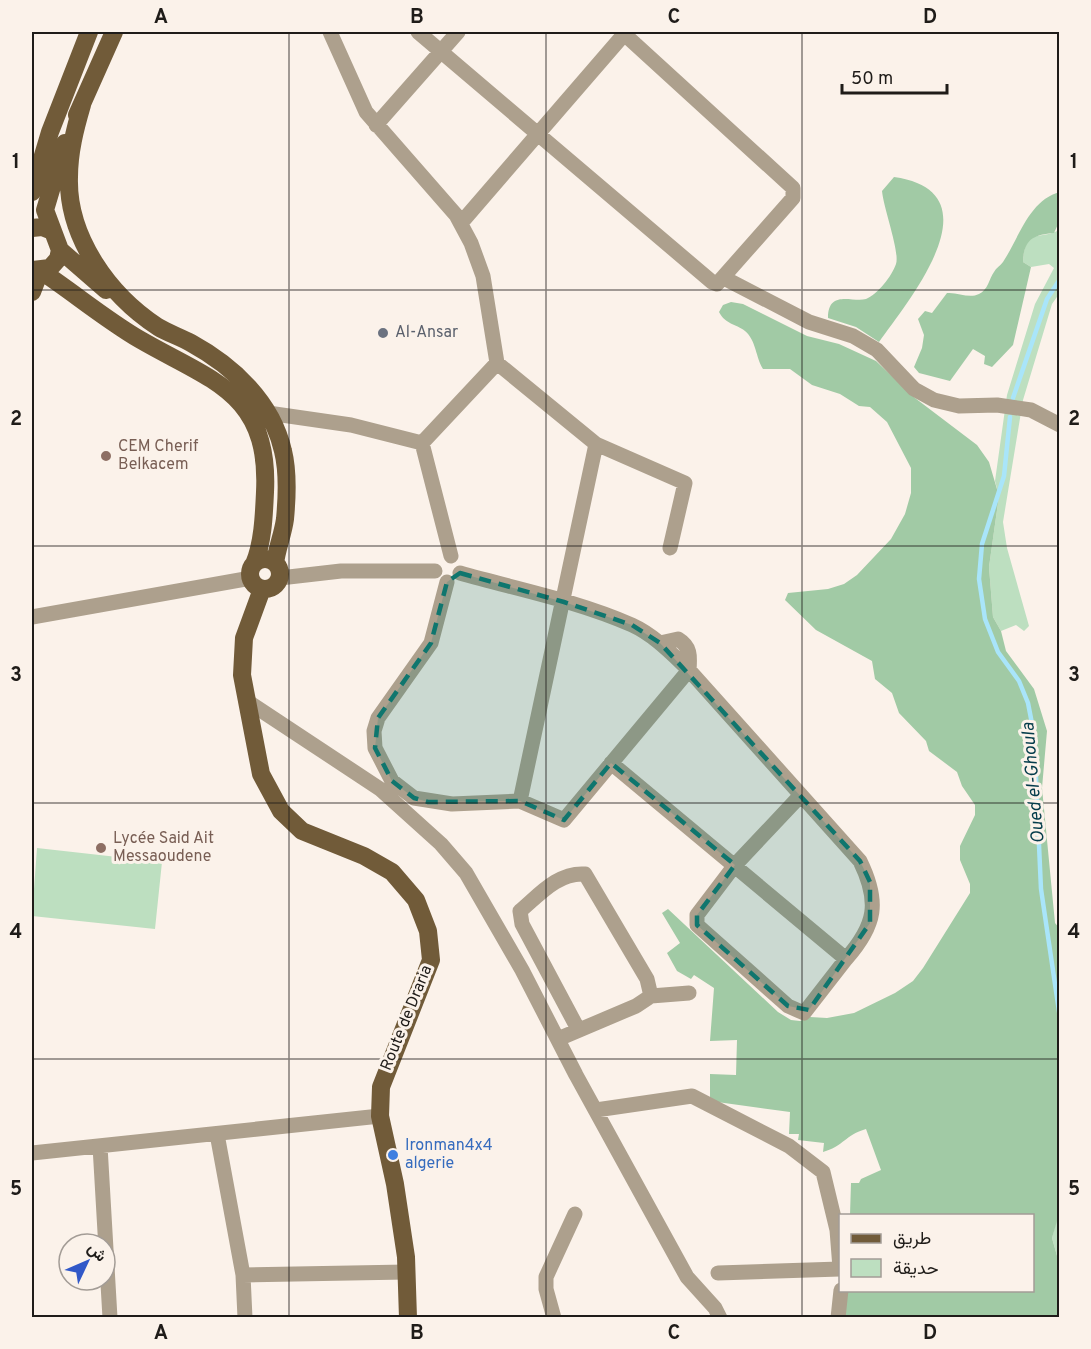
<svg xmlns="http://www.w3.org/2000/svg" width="1091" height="1349" font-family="Overpass,Vazirmatn,sans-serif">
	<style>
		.green { fill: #bddfc0 }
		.forest { fill: #a1caa5 }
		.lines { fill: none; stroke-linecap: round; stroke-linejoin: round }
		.stream { stroke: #a9e5fa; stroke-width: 4.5 }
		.minor { stroke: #ada08d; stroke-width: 15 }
		.major { stroke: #715b39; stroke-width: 18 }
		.marked { fill: #0f766e; fill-opacity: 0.2; stroke: #0f766e; stroke-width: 4.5; stroke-dasharray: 12 8; stroke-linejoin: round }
		.grid { fill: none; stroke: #1f1c19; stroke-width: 1.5; stroke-opacity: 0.55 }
		.worship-dot { fill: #6b7280; stroke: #fbf2ea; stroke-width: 2 }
		.education-dot { fill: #8d6e63; stroke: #fbf2ea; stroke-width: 2 }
		.shop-dot { fill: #3f7fe0; stroke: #fbf2ea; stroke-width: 2 }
		.labels { text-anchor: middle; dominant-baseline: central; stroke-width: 6; stroke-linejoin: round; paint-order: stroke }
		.worship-label { font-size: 16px; fill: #5b616d; stroke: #fbf2ea; text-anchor: start }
		.education-label { font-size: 16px; fill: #785e54; stroke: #fbf2ea; text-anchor: start }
		.street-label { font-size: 16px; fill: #1f1c19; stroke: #fbf2ea }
		.shop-label { font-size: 16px; fill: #366cbe; stroke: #fbf2ea; text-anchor: start }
		.water-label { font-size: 18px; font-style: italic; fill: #043c4b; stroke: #fbf2ea }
		.neatline { fill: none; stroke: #1f1c19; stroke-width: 2 }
		.grid-label { font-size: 20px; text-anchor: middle; font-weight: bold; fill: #1f1c19 }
	</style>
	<rect width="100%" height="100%" fill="#fbf2ea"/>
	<path class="green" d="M1059 230V294L1052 304 1023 400 1003 522 1007 548 1029 626 1024 631 1016 625 1001 631 993 617 989 567 999 496 995 481 1007 395 1035 304 1054 268 1049 264 1031 267 1023 262C1025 227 1038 241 1059 230Z
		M37 848 162 862 155 929 32 916Z
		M1059 1211V1263L1052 1238Z"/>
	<path class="forest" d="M894 177C998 192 910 299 879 342L856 327 828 318C828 289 853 303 866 299 877 295 892 276 896 264 900 252 884 210 882 191Z
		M1060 192 1059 222 1054 233C1033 235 1024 239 1023 262L1031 267 1013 345 992 367 984 364 985 356 973 349 950 381 919 373 914 367 922 348 924 335 918 319 925 311 932 313 947 293C958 292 969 299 979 294 988 290 989 279 994 272 996 268 1000 266 1003 262 1019 238 1029 200 1060 192Z
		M731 302 743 304 807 336 839 344 876 361 915 398 977 445 989 462 999 496 989 567 993 617 1001 631 1006 651 1034 689 1047 731 1042 788 1055 923 1060 929V1211L1052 1238 1059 1263V1317H841L845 1291 1032 1290V1216L850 1215 851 1183H859L861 1179 881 1170 866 1129C845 1135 844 1146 823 1152L824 1143 798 1140 799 1134H789L790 1112 710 1101V1074L736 1075 737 1040 710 1041 714 988 694 975 691 979 677 971 667 953 680 943 662 913 668 909 778 1012 791 1020 800 1021 810 1017 827 1018 854 1013 895 993 913 981 923 968 970 893V884L960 860V846L975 815V805L962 786 957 772 929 751 926 741 899 713 892 693 875 679 872 661 816 630 785 600 788 593 828 589 844 584 857 575 891 539 905 514 911 493V468L887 422 870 407 859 406 840 394 812 385 790 369H763C756 358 756 340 745 331 735 323 726 325 719 312L723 305Z"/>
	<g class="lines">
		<path class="stream" d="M1013 398 1047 299 1060 279
			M1010 417 1004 476 982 544 979 579 985 619 998 652 1019 681 1028 703 1034 734 1041 889 1060 1018"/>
		<path class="minor" d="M330 32 366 112 456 215 471 243 483 276 497 363 596 444 685 483 670 548
			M418 32 712 282 717 284 793 198V188L622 32
			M376 125 458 32
			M461 223 626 32
			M724 278 809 322 853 336 877 350 914 389 934 400 959 406 997 405 1031 410 1060 425
			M268 413 351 425 422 443
			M422 443 451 556
			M422 443 497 363
			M460 573C516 589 578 601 632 625 654 635 672 654 689 670L860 861C880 902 876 925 846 959L611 763
			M280 578 341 571H435
			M447 582 431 643 378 718 374 731 375 748 392 781 414 798 452 804 520 801 564 820 689 670C690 656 691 647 678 639L660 643
			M32 617 251 578
			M250 703 380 789 441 844 466 873 522 970 576 1075 687 1277 715 1308 720 1318
			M800 796 735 865 697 915V925L788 1006 804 1013 846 959
			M520 801 596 444
			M578 1029 522 924 520 911C539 895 558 872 585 874L647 979 651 996
			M558 1039 636 1006 651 996 689 993
			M596 1110 692 1096 789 1146 823 1172 837 1230 840 1268
			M217 1134 243 1275 245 1318
			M100 1146 110 1318
			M32 1153 380 1116
			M718 1273 840 1269
			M243 1275 406 1272
			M554 1318 546 1289V1277L575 1214
			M838 1318 841 1290"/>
		<path class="major" d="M82 105C75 129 69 152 69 177 67 237 109 295 158 327 168 333 180 337 191 343 233 366 272 402 283 451 288 471 287 498 285 519 283 534 277 548 275 563
			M77 115 114 32
			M32 192 50 132 89 32
			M32 228 42 227 52 231
			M60 250 106 290
			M33 270 50 268 58 259 60 250 45 210 65 143
			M41 271C74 293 105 319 139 339 211 381 270 392 265 492 264 514 263 543 254 564
			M32 292 40 271
			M250 574a15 15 0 1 1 30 0a15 15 0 1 1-30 0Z
			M262 589 244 638 242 675 261 774 281 811 302 831 364 856 392 872 416 900 428 931 431 960 381 1087 380 1116 395 1184 406 1257 408 1318"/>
	</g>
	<path class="marked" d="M460 573 564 602 632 625 660 643 860 861 870 882V923L809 1010 788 1006 697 925V915L735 865 611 763 564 820 520 801 428 802 414 798 392 781 375 748 378 718 431 643 447 582Z"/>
	<path class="grid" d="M289 32V1318M546 32V1318M802 32V1318M32 290H1060M32 546H1060M32 803H1060M32 1059H1060"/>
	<circle class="worship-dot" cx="383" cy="333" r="6"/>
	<g class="education-dot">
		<circle cx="106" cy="456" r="6"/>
		<circle cx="101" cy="848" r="6"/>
	</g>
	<circle class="shop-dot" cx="393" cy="1155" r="6"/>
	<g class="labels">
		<g class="worship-label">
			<text x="395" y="333">Al-Ansar</text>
		</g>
		<g class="education-label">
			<text x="118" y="447">CEM Cherif<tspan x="118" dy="18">Belkacem</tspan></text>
			<text x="113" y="839">Lycée Said Ait<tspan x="113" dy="18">Messaoudene</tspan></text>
		</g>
		<g class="street-label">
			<text transform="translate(407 1018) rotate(-68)">Route de Draria</text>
		</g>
		<g class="shop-label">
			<text x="405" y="1146">Ironman4x4<tspan x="405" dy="18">algerie</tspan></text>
		</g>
		<g class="water-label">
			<text transform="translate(1034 783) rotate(-95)">Oued el-Ghoula</text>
		</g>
	</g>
	<rect width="1091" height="1349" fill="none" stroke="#fbf2ea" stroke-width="66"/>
	<rect x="839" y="1214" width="195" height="78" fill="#fbf2ea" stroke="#a39c96" stroke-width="1.5"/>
	<rect x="851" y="1234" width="30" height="9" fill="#715b39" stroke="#a39c96" stroke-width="1.5"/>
	<text x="893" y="1244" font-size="18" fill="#1f1c19">طريق</text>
	<rect x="851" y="1259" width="30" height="18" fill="#bddfc0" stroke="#a39c96" stroke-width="1.5"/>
	<text x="893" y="1274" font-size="18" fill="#1f1c19">حديقة</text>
	<g transform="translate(87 1262) rotate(46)"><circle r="28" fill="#fbf2ea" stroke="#a39c96" stroke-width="1.5"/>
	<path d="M0-4.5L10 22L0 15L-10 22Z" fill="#3158c8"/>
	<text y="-9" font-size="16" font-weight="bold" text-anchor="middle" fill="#1f1c19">ش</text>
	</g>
	<path d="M842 84v9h105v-9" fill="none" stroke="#1f1c19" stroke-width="3"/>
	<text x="851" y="84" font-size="18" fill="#1f1c19" stroke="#fbf2ea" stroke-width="4.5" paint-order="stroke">50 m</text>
	<rect x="33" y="33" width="1025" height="1283" class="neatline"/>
	<g class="grid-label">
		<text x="161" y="23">A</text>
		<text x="417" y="23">B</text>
		<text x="674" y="23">C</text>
		<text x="930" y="23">D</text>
		<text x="16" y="168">1</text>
		<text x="1074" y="168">1</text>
		<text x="16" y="425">2</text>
		<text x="1074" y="425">2</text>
		<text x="16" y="681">3</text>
		<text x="1074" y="681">3</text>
		<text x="16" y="938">4</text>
		<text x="1074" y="938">4</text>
		<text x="16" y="1195">5</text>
		<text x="1074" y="1195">5</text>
		<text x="161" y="1339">A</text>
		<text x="417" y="1339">B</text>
		<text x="674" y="1339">C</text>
		<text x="930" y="1339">D</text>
	</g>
</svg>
